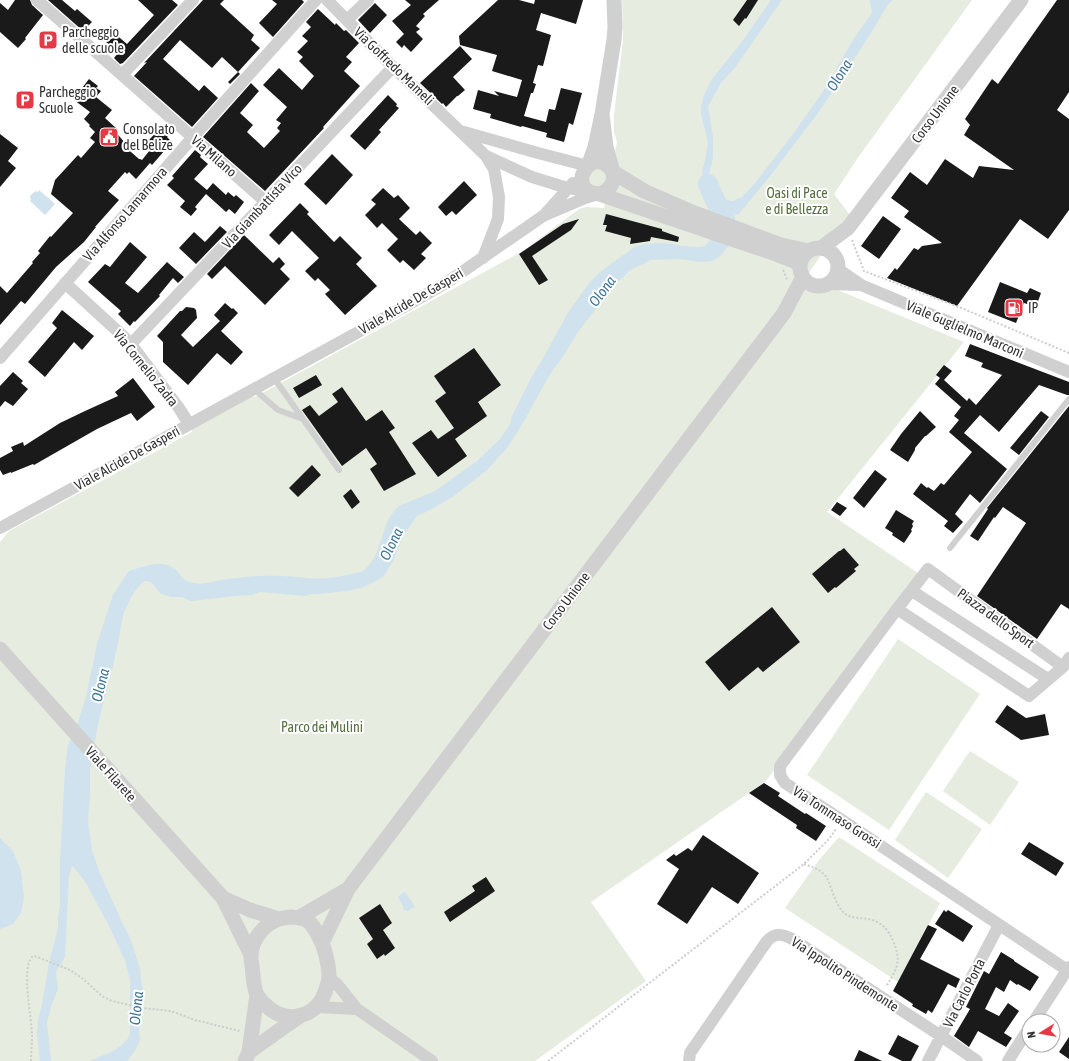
<svg xmlns="http://www.w3.org/2000/svg" width="1069" height="1061" font-family="'Asap Condensed',sans-serif">
	<style>
		.green { fill: #e6ecdf }
		.water { fill: #cfe2ee }
		.lines { fill: none; stroke-linecap: round; stroke-linejoin: round }
		.river { stroke: #cfe2ee; stroke-width: 20 }
		.building { fill: #1a1a1a }
		.path { stroke: #cdcdcd; stroke-width: 2; stroke-dasharray: 2 2; stroke-linecap: butt }
		.service { stroke: #d0d0d0; stroke-width: 6 }
		.minor { stroke: #d0d0d0; stroke-width: 12 }
		.tertiary { stroke: #d0d0d0; stroke-width: 15 }
		.labels { text-anchor: middle; dominant-baseline: central; stroke-width: 4; stroke-linejoin: round; paint-order: stroke }
		.poi-label { font-size: 14px; fill: #333; stroke: #fff; text-anchor: start }
		.street-label { font-size: 14px; fill: #333; stroke: #fff }
		.park-label { font-size: 14px; fill: #56703f; stroke: #fff }
		.water-label { font-size: 15px; font-style: italic; fill: #3f7597; stroke: #fff }
	</style>
	<rect width="100%" height="100%" fill="#fff"/>
	<path class="green" d="M622 0H972L857 159 834 194 850 215 843 223 806 277 964 342 827 512 918 573 766 781 591 902 646 981 535 1061H0V542L9 531 192 432V429L253 396 255 397 523 251 579 209 586 207 604 208 608 188 585 185 592 165 611 172 617 142 614 132V115L623 40Z
		M898 639 980 694 889 830 807 775Z
		M970 751 1019 782 990 825 943 791Z
		M926 792 982 829 948 878 895 840Z
		M839 837 940 903 898 982 785 908 819 860Z"/>
	<path class="water" d="M771 0H782L734 69 721 83 708 106 713 137V158L709 173 713 186 716 191 726 200 733 201 742 197 755 183 793 134 832 79 839 64 853 40 872 13 870 1 869 0H892L887 6 871 33 845 73 818 113 767 180 738 215 719 207 714 204 709 197 704 187 702 170 705 161 708 142 701 114V106L704 95 712 79 741 43Z
		M39 190 55 204 45 215 30 201 31 200 30 196 33 193 36 191 38 192Z
		M711 237 729 244 723 253 719 257 712 261 701 262 679 259 651 260 630 270 608 293 578 332 562 358 550 374 524 421 513 439 507 448 487 470 454 496 428 511 417 516 403 536 393 561 384 576 376 581 362 588 346 591 317 594H310L306 596 260 592 252 595 235 596 191 601 182 597H171L161 594 151 582 146 581 143 582 135 591 132 596 124 612 114 662 99 720 90 769V795L88 821 92 851 99 871 120 918 130 938 140 968 141 981 143 990V995L141 1001V1006L138 1017 140 1040 135 1051 127 1061H90C103 1055 125 1049 130 1034V980L125 961 111 930 86 883 77 871 72 866 69 876 65 957 56 972 58 989 51 1006 47 1023 51 1061H40L37 1034 38 1021 42 1004 50 958 58 929V917L60 906V861L65 769 68 745 77 725 86 697 97 644 113 595 128 572 131 570C146 566 165 558 177 571 182 578 185 582 194 583 202 585 212 582 221 580 235 578 249 576 263 576 278 575 294 577 309 578 322 580 338 577 351 574 354 573 359 573 363 571 365 570 367 567 369 565 384 548 381 521 399 506L435 491 477 461 500 439 510 424 512 416 531 378 542 360 569 311 590 282 600 272 636 246 646 244 660 243 674 244 680 246 700 247 705 246 709 242Z
		M0 838 13 851 21 871 24 898 21 913 13 924 0 929Z
		M404 892H405L414 905V907L407 911 403 909V906L398 897Z"/>
	<g class="lines">
		<path class="river" d="M708 184 714 198 725 219 720 241"/>
	</g>
	<path class="building" d="M15 0H30L32 5 43 15 25 38 26 39 18 48 0 32V3L8 10Z
		M48 0H62L75 11 77 9 92 22 83 31Z
		M138 0H172L178 5 123 63 120 64 114 58 118 53 105 41 113 32 127 44 154 15Z
		M203 0H224L220 4 254 35 251 40 260 48 238 72 240 74 230 84 228 82 238 72 222 57 212 68 180 40 163 59 199 91 204 85 218 98 192 127 134 76 147 62 144 63Z
		M272 0H302L304 2 273 37 259 23 277 4Z
		M405 0H439L423 14 425 16 416 26 420 29 416 32 423 39 411 52 404 45 402 48 396 42 404 34 392 21 411 5Z
		M498 0H519L534 4 535 0H583L576 24 541 13 536 30 551 35 543 66 538 65 533 83 536 84 533 93H531L524 116 546 122 549 109 555 110 561 88 582 93 573 125 569 123 564 142 546 137 547 133 522 126 521 127 490 118 491 114 473 109 478 90 499 96 494 91 517 97 522 80 492 71 497 55 460 45 459 36Z
		M747 0H758L746 19 745 18 739 26 733 20Z
		M1057 0H1069V92L1057 110 1069 119V210L1048 239 1020 219 957 306 887 278 895 268 897 270 914 248 918 250 922 246 942 243 904 217 909 211 891 198 910 172 927 185 945 159 973 178 979 166 1014 170 964 135 970 125 965 119 992 79 998 84Z
		M375 3 387 15 370 33 358 20Z
		M318 9 335 25 336 23 344 31 346 30 359 43 346 57 352 62 344 71 360 86 323 127 324 128 265 191 203 137 251 83 259 91 240 113 253 125 247 132 264 148 280 131 277 128 281 123 276 120 287 107 263 85 279 68 302 90 314 76 299 61 303 57 297 52 308 41 302 36 311 27 306 22Z
		M460 46 472 59 453 77 465 90 458 96H457L446 107 443 103 442 104 420 83Z
		M89 79 98 86 96 88 101 91 96 97 112 110 105 118 117 129 115 131 125 143 123 145 139 159H140L142 160 154 145 149 140 161 127 169 134 167 137 172 142 152 165 150 163 136 179 129 172 127 174 125 172 108 191 119 200 95 227H96L84 242 56 267 25 304 21 301 0 325V286L7 293 33 263 32 262 40 253 38 251 50 236 51 237 73 213 51 194 55 180 78 155 81 158 95 142 90 138 95 132 89 126 90 125 84 119 90 112 74 100 80 93 79 92Z
		M388 95 397 104 396 106 399 108 379 130 381 132 365 150 350 136Z
		M0 134 18 148 8 161 16 168 0 187Z
		M195 150 201 155 200 157 208 164 194 179 207 190 213 183 226 195 228 192 234 197 236 195 244 202 235 214 229 209 226 212 206 194 195 207 197 209 191 216 180 207 185 201 167 185 174 178 172 176Z
		M332 154 353 175 326 205 304 184Z
		M464 181 477 195 456 215 452 211 446 216 438 207Z
		M383 188 394 198 398 195 410 208 399 219 416 235 420 231 432 243 421 254 426 258 414 270 403 260 400 263 387 250 398 239 382 223 377 228 365 215 376 204 371 200Z
		M300 203 309 212 307 214 334 242 340 236 362 258 356 264 377 286 345 315 325 294 330 290 318 278 315 281 305 271 319 258 292 231 279 245 269 235Z
		M606 214 662 229V231L679 237 678 242 651 237 650 241 630 244 631 238 605 231 607 225H603Z
		M883 216 901 229 879 259 861 246Z
		M579 219 571 230 532 256 548 280 539 285 519 254 563 224Z
		M220 226 227 232 196 264 179 248 194 232 205 242Z
		M244 235 273 263 279 257 285 264 280 269 290 279 265 305 225 266 212 279 207 274Z
		M130 242 147 257 125 283 138 293 167 262 184 277 178 283 173 278 159 295 160 296 135 322 134 321 130 326 118 314 121 311 88 282 105 264 110 267Z
		M1000 282 1027 293 1030 288 1041 293 1036 307 1024 303 1016 323 988 312Z
		M225 303 232 309 233 308 238 313 221 331 243 352 231 365 217 353 188 385 163 362V342L157 336 180 311H182L186 307 194 308 196 310 197 318 181 335 193 347 220 321 214 315Z
		M62 310 94 336 82 350 74 342 45 377 28 362 57 328 52 323Z
		M970 344 1069 382V395H1067L1039 385 999 432 980 415 964 433 1007 469 980 503 970 494 955 514 963 522 953 533 944 526 948 521 913 494 921 483 927 488 928 487 934 491 941 483 944 485 972 452 949 432 959 420 954 416 961 407 935 384 940 378 936 375 944 365 952 371 944 380 967 401 969 398 976 405 1002 375 981 367 983 363 965 356Z
		M474 348 501 385 478 402 487 416 455 439 467 456 438 477 412 443 431 430 438 439 454 428 435 401 446 393 434 376Z
		M13 372 23 381 21 383 28 389 13 406 5 401 0 407V386Z
		M316 375 322 385 299 398 293 388Z
		M133 378 155 407 137 421 131 413 97 429 34 465 33 464 11 473V472L3 475 0 470V458L13 451 11 447 23 442 24 446 60 423 85 411 118 396 115 392Z
		M342 387 366 421 382 410 395 428 389 432 416 474 384 491 370 469 377 464 366 448 342 466 302 410 310 405 319 416 338 402 332 394Z
		M1069 406V609L1061 604 1037 639 977 596 1026 523 1003 507 995 518 994 517 978 541 970 536 988 509 987 508Z
		M920 411 936 427 926 436H925L915 448V450L908 462 890 450 901 434Z
		M1041 411 1049 417 1019 455 1010 448Z
		M312 465 321 475 298 497 289 488Z
		M875 470 887 479 864 508 853 498Z
		M351 489 360 502 352 509 343 496Z
		M837 502 847 508 840 516 831 510Z
		M896 510 914 521 912 524 913 526 911 530 912 531 904 543 892 535 893 533 885 528Z
		M844 548 859 565 854 569 856 571 836 588 835 587 828 593 812 574 839 551H840Z
		M772 607 800 642 763 672 758 667 729 691 705 662Z
		M1007 705 1026 718 1045 714 1049 735 1021 740 995 722Z
		M764 783 780 793 778 796 805 814 806 813 826 826 816 841 796 828 797 825 749 793Z
		M703 835 759 873 738 904 712 887 687 924 657 904 679 869 666 860 674 854 676 856 688 848 692 851Z
		M1029 842 1064 863 1056 876 1021 854Z
		M486 877 495 891 450 922 444 912 475 891 472 886Z
		M380 904 392 923 383 930 395 948 385 956 384 954 377 959 367 944 373 939 359 918Z
		M944 910 946 912 948 910 973 926 963 942 935 924Z
		M928 925 937 929 920 959 960 979 956 988 948 984 932 1013 928 1010 926 1014 912 1006 913 1004 893 991Z
		M1001 952 1014 960V961L1039 977 1030 991 1018 984 1017 985 1010 980 1004 992 996 987 985 1009 999 1016 1008 1003 1019 1011 1004 1033 1012 1038 1006 1047 978 1031 969 1047 954 1036 970 1009 966 1007 984 971 989 974Z
		M898 1035 919 1046 911 1061H902L888 1054Z
		M1069 1037V1059L1059 1052Z
		M859 1050 882 1061H854Z"/>
	<g class="lines">
		<path class="path" d="M852 240 864 271 959 307 1069 353
			M783 270 787 279
			M804 864C813 867 822 870 827 878 832 889 835 903 843 912 851 920 863 917 872 920 887 924 894 940 897 953 898 957 898 961 897 965 895 973 890 980 886 987
			M31 1061C31 1053 32 1044 32 1036 32 1019 21 969 32 957L35 956 70 970 82 978 102 996 112 1001 142 1008 171 1011 195 1020 240 1031
			M548 1061 804 864 829 839 836 829"/>
		<path class="service" d="M274 378 339 470
			M254 389 278 410 303 419
			M950 548 1069 399"/>
		<path class="minor" d="M37 0 266 202
			M327 0 393 67 486 156 532 177 561 186 591 193
			M347 20 368 0
			M122 75 193 0
			M464 132 538 153 588 166
			M546 213 573 183
			M483 258 498 219 499 197 494 169 486 156
			M838 269 861 285 1069 372
			M65 283 124 337 131 344 179 408 189 424
			M829 284 860 285
			M131 344 393 67
			M0 358 193 137 316 0
			M0 528 404 307 446 283 543 216 585 198 599 194
			M912 591 1048 679
			M897 609 1029 696 1063 667 1069 658
			M1063 667 928 569 897 609 780 766V775L785 783 842 820 1067 970
			M329 978 337 984 357 1009 432 1061
			M316 1007 357 1009
			M1034 1021 1069 967
			M689 1061 690 1053 767 941C776 932 783 934 794 940L941 1036 977 1061
			M928 1061 999 925
			M1008 1061 1029 1028"/>
		<path class="tertiary" d="M602 114 606 147 613 172 644 191 692 212 781 245 809 251
			M588 166 595 147 602 114 614 40 615 27 614 0
			M599 194C610 191 619 178 610 168 590 145 564 192 599 194L776 254 794 261 800 265
			M821 248 848 228 1021 0
			M800 267a19 19 0 1 1 38 0a19 19 0 1 1-38 0Z
			M0 649 223 898 251 955
			M223 898 250 910 279 919
			M291 917C310 918 312 923 320 939 325 948 329 966 329 977 329 980 328 983 327 986 323 1001 314 1014 297 1016 287 1018 277 1015 269 1008 265 1005 260 1000 257 995 253 986 253 974 252 965 251 962 251 958 251 956 251 940 264 924 279 919 283 918 287 917 291 917Z
			M300 917 348 889
			M322 943 348 889 784 313 803 277
			M249 1052 284 1027 300 1016
			M245 1061 249 1052 257 995"/>
	</g>
	<defs>
		<g id="parking-square" transform="scale(1)"><rect x="-9" y="-9" width="18" height="18" rx="4" fill="#e63946" stroke="#fff"/><path d="M-3.5-5.5H1a3.5 3.5 0 0 1 0 7H-1V5.5H-3.5ZM-1-3.4V-.6H.8a1.4 1.4 0 0 0 0-2.8Z" fill="#fff"/></g>
		<g id="civic-square" transform="scale(1)"><rect x="-9" y="-9" width="18" height="18" rx="4" fill="#e63946" stroke="#fff"/><path d="M-.6-6.5H3V-4.5H.6V-3L4-1V1h2V6H-6V1h2V-1L-.6-3ZM-1.2 2.5V6h2.4V2.5Z" fill="#fff"/></g>
		<g id="fuel-square" transform="scale(1)"><rect x="-9" y="-9" width="18" height="18" rx="4" fill="#e63946" stroke="#fff"/><path d="M-5.5-6h7V0h2V4h1.3V-2.5L3-4.5l.8-.8L6-3V5H2.5V1h-1V6h-7ZM-4.2-4.7v3.2H.2V-4.7Z" fill="#fff"/></g>
	</defs>
	<g fill-rule="evenodd">
		<use href="#parking-square" x="48" y="40"/>
		<use href="#parking-square" x="25" y="100"/>
		<use href="#civic-square" x="109" y="137"/>
		<use href="#fuel-square" x="1014" y="308"/>
	</g>
	<g class="labels">
		<g class="poi-label">
			<text x="62" y="32">Parcheggio<tspan x="62" dy="16">delle scuole</tspan></text>
			<text x="39" y="92">Parcheggio<tspan x="39" dy="16">Scuole</tspan></text>
			<text x="123" y="129">Consolato<tspan x="123" dy="16">del Belize</tspan></text>
			<text x="1028" y="308">IP</text>
		</g>
		<g class="street-label">
			<text transform="translate(394 66) rotate(44)">Via Goffredo Mameli</text>
			<text transform="translate(935 114) rotate(-53)">Corso Unione</text>
			<text transform="translate(214 156) rotate(41)">Via Milano</text>
			<text transform="translate(262 206) rotate(-47)">Via Giambattista Vico</text>
			<text transform="translate(125 214) rotate(-49)">Via Alfonso Lamarmora</text>
			<text transform="translate(411 301) rotate(-30)">Viale Alcide De Gasperi</text>
			<text transform="translate(965 329) rotate(23)">Viale Guglielmo Marconi</text>
			<text transform="translate(146 368) rotate(51)">Via Cornelio Zadra</text>
			<text transform="translate(127 458) rotate(-29)">Viale Alcide De Gasperi</text>
			<text transform="translate(566 601) rotate(-53)">Corso Unione</text>
			<text transform="translate(996 618) rotate(36)">Piazza dello Sport</text>
			<text transform="translate(111 774) rotate(48)">Viale Filarete</text>
			<text transform="translate(837 817) rotate(33)">Via Tommaso Grossi</text>
			<text transform="translate(845 974) rotate(33)">Via Ippolito Pindemonte</text>
			<text transform="translate(964 993) rotate(-63)">Via Carlo Porta</text>
		</g>
		<g class="park-label">
			<text x="797" y="193">Oasi di Pace<tspan x="797" dy="16">e di Bellezza</tspan></text>
			<text x="322" y="727">Parco dei Mulini</text>
		</g>
		<g class="water-label">
			<text transform="translate(839 75) rotate(-58)">Olona</text>
			<text transform="translate(602 291) rotate(-53)">Olona</text>
			<text transform="translate(391 544) rotate(-64)">Olona</text>
			<text transform="translate(100 685) rotate(-76)">Olona</text>
			<text transform="translate(136 1008) rotate(-84)">Olona</text>
		</g>
	</g>
	<g transform="translate(1041 1033) rotate(259)"><circle r="19" fill="#ffffff" stroke="#adadad"/>
	<path d="M0-3L7 15L0 10L-7 15Z" fill="#e63946"/>
	<text y="-6" font-size="11" font-weight="bold" text-anchor="middle" fill="#333333">N</text>
	</g>
</svg>
